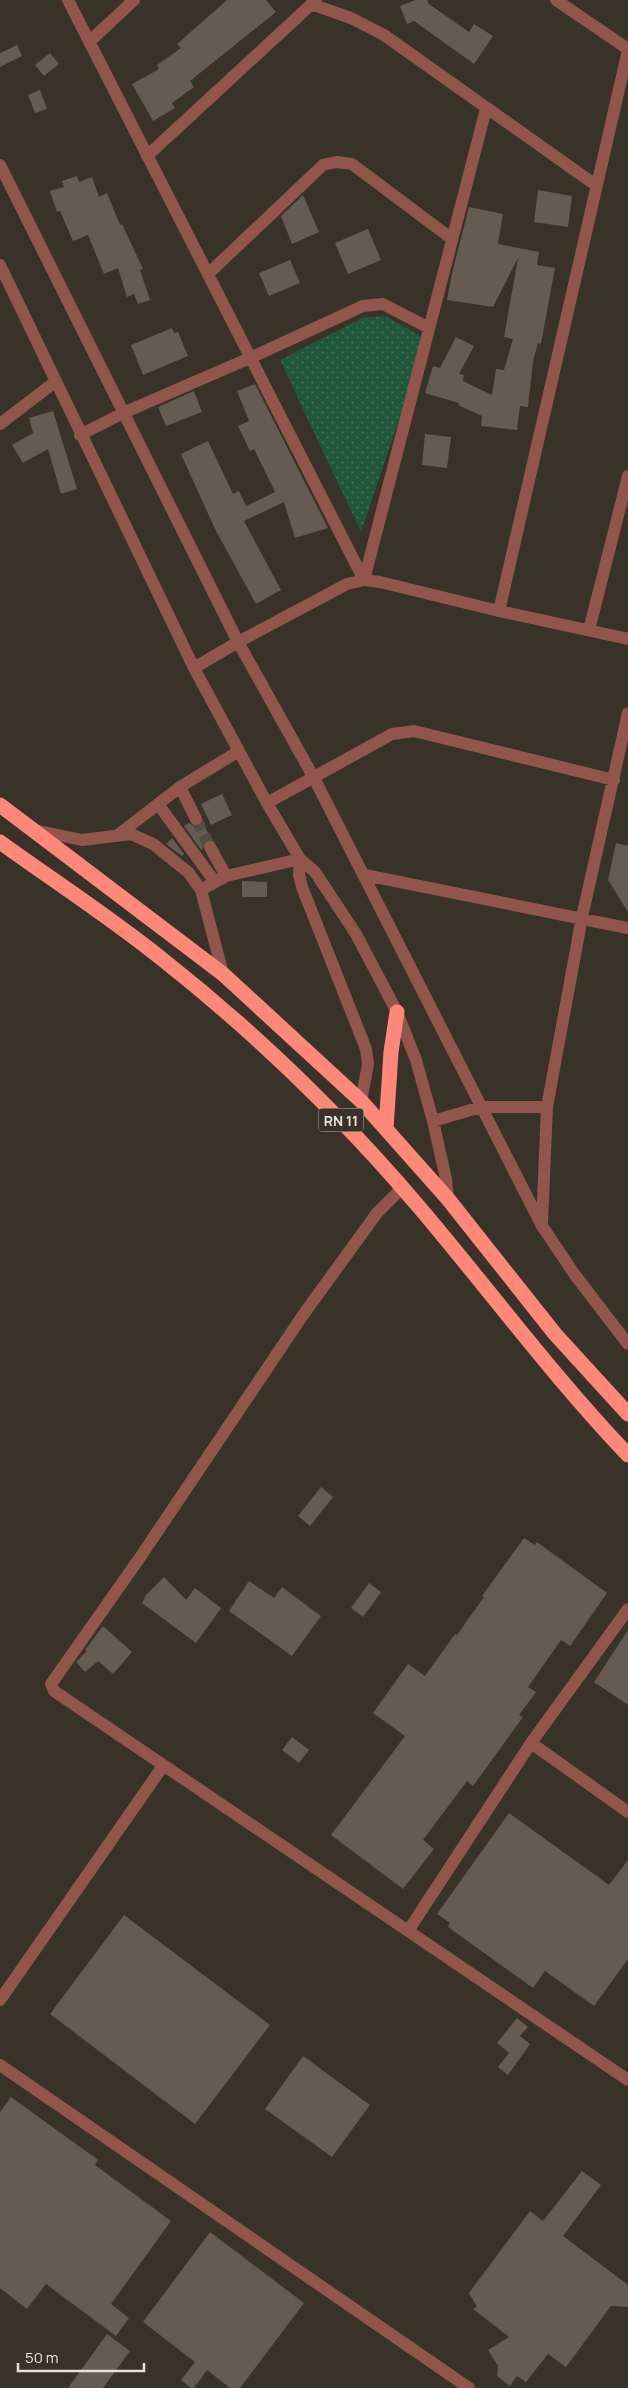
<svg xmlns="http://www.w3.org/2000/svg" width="628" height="2388" font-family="Manrope,sans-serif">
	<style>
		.grass { fill: url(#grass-dots) }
		.building { fill: #655b53 }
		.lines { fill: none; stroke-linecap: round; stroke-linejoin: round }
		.minor-tunnel { stroke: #534c44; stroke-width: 12; stroke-dasharray: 12 6; stroke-linecap: butt }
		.minor { stroke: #91554d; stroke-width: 12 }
		.highway { stroke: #fd8879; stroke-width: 15 }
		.labels { text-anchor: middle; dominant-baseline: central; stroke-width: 4; stroke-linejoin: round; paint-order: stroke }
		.shield { fill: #393229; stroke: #b3ada6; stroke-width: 1 }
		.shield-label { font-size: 14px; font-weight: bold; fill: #e7e2dc }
	</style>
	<defs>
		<pattern id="grass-dots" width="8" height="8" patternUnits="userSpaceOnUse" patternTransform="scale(1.25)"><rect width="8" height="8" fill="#20573b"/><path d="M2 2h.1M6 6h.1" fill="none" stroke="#406f57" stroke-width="1.8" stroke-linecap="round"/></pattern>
	</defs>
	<rect width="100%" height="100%" fill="#393229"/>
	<path class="grass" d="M385 316 426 339 361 532 280 360 362 318Z"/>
	<path class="building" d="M227 0H266L276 12 190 81 194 87 172 103 175 108 153 121 132 84 159 69 157 65 181 48 177 44Z
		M415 0H427L429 4 469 32 474 24 493 36 474 64 414 21 407 24 400 6Z
		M17 45 22 56 0 67V53Z
		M50 53 59 64 44 76 35 65Z
		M40 90 47 109 35 113 28 95Z
		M77 176 79 182 92 177 99 197 107 193 120 225 122 224 143 269 140 270 150 300 138 304 134 294 127 297 118 268 104 274 88 235 73 241 60 211 57 212 50 191 64 187 62 181Z
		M538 190 572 196 568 227 534 222Z
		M303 195 319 232 292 244 281 216Z
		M469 207 503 214 498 244 539 252 537 265 555 268 541 344 538 343 533 361 528 407 520 406 517 430 481 426 482 416 458 405 459 403 425 393 433 366 440 368 456 337 474 346 459 374 464 375 463 381 492 395 496 369 504 370 513 339 504 337 518 258 493 307 447 300 452 273Z
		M368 229 381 260 348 274 335 243Z
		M290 260 300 283 269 296 259 273Z
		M172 328 174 333 178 332 188 356 143 375 131 345Z
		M255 384 328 528 295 538 284 502 244 521 281 590 256 604 215 529 181 454 208 441 233 494 239 491 246 506 275 492 254 449 250 451 238 426 249 421 237 391Z
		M194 391 202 412 166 426 158 407Z
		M53 411 77 489 61 494 48 449 23 463 12 445 33 433 29 418Z
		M425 434 451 437 447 468 422 465Z
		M222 794 232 815 211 825 201 804Z
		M189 823 196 827 203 823 211 839 203 842 202 851 184 826Z
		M172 838 184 854 182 856 166 844Z
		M616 843 628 846V912L608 880Z
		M242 881 267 882V897H242Z
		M321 1487 333 1497 310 1526 298 1516Z
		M524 1538 535 1545 537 1542 607 1593 570 1646 561 1640 528 1687 536 1692 519 1715 523 1717 473 1786 467 1781 423 1840 434 1849 403 1889 331 1835 405 1736 373 1713 408 1664 425 1676 455 1634 457 1635 484 1597 482 1596Z
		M164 1577 186 1600 195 1588 221 1608 196 1643 142 1603 146 1595Z
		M249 1581 274 1598 282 1587 321 1616 292 1656 229 1611Z
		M369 1583 381 1592 363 1617 351 1608Z
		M103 1626 132 1652 113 1674 98 1661 85 1672 76 1662 87 1651 85 1650Z
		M628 1630V1705L594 1682Z
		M292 1737 309 1750 299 1763 282 1750Z
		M509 1813 609 1885 628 1860V1959L594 2006 545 1971 533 1988 448 1927 450 1923 437 1914Z
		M124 1915 270 2025 195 2124 50 2014Z
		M517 2018 528 2027 520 2036 530 2044 508 2075 498 2067 509 2053 497 2043Z
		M303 2056 370 2105 332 2157 265 2109Z
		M11 2097 98 2160 95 2165 171 2221 111 2304 129 2318 116 2336 46 2284 27 2309 0 2288V2112Z
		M582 2171 601 2185 563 2236 628 2285V2307L611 2306 566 2367 548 2354 526 2382 517 2376 510 2386 497 2376 498 2366 488 2350 509 2337 473 2309 477 2307 469 2293 530 2211 543 2221Z
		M210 2232 304 2303 240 2388H230L207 2370 194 2388H191L181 2380 195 2362 143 2322Z
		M107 2334 130 2351 103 2388H68Z"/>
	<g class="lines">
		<path class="minor-tunnel" d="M196 819 210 847"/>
		<path class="minor" d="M68 0 364 580
			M556 0 628 49
			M311 4 351 18 384 35 597 186
			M89 42 134 0
			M147 156 316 0
			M0 165 238 642 314 778 542 1226 575 1275 628 1344
			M0 265 194 668 267 803 300 859 315 872 356 934 397 1012 416 1060 433 1121 446 1179 448 1199
			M208 274 323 165 336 162 352 164 452 239
			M0 424 55 382
			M80 435 123 413 250 358 363 306 383 304 429 328
			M364 580 486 109
			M499 611 628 50
			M589 630 628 476
			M194 668 238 642 347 584 364 580 380 582 499 611 628 639
			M180 787 196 819
			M267 803 392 734 414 731 614 780
			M158 804 215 882
			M34 830 82 840 131 834 153 844 188 872 201 890 223 974
			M118 835 180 787 239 751
			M210 847 226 876
			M300 859 299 875 302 887 366 1049 368 1064 361 1101
			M365 875 628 928
			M201 890 226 876 300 859
			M433 1121 481 1107H547
			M402 1188 377 1213 303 1315 141 1556 51 1684 54 1691 628 2080
			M542 1223 547 1107 582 917 628 713
			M531 1743 628 1812
			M408 1931 531 1743 628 1609
			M0 2000 163 1766
			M0 2065 469 2388"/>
		<path class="highway" d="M0 805 223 974 361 1101 448 1199 555 1334 628 1414
			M0 842C54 881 110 917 162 959 224 1008 284 1062 339 1119 443 1224 526 1348 628 1455
			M386 1129 391 1052 397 1012"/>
	</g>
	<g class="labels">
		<rect class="shield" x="318.5" y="1108.5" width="45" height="23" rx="4"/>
		<g class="shield-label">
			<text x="341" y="1120">RN 11</text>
		</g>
	</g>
	<path d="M18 2363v8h126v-8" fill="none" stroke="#e7e2dc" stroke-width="2.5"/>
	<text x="25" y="2363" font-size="15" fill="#e7e2dc" stroke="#393229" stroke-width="4" paint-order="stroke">50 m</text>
</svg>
